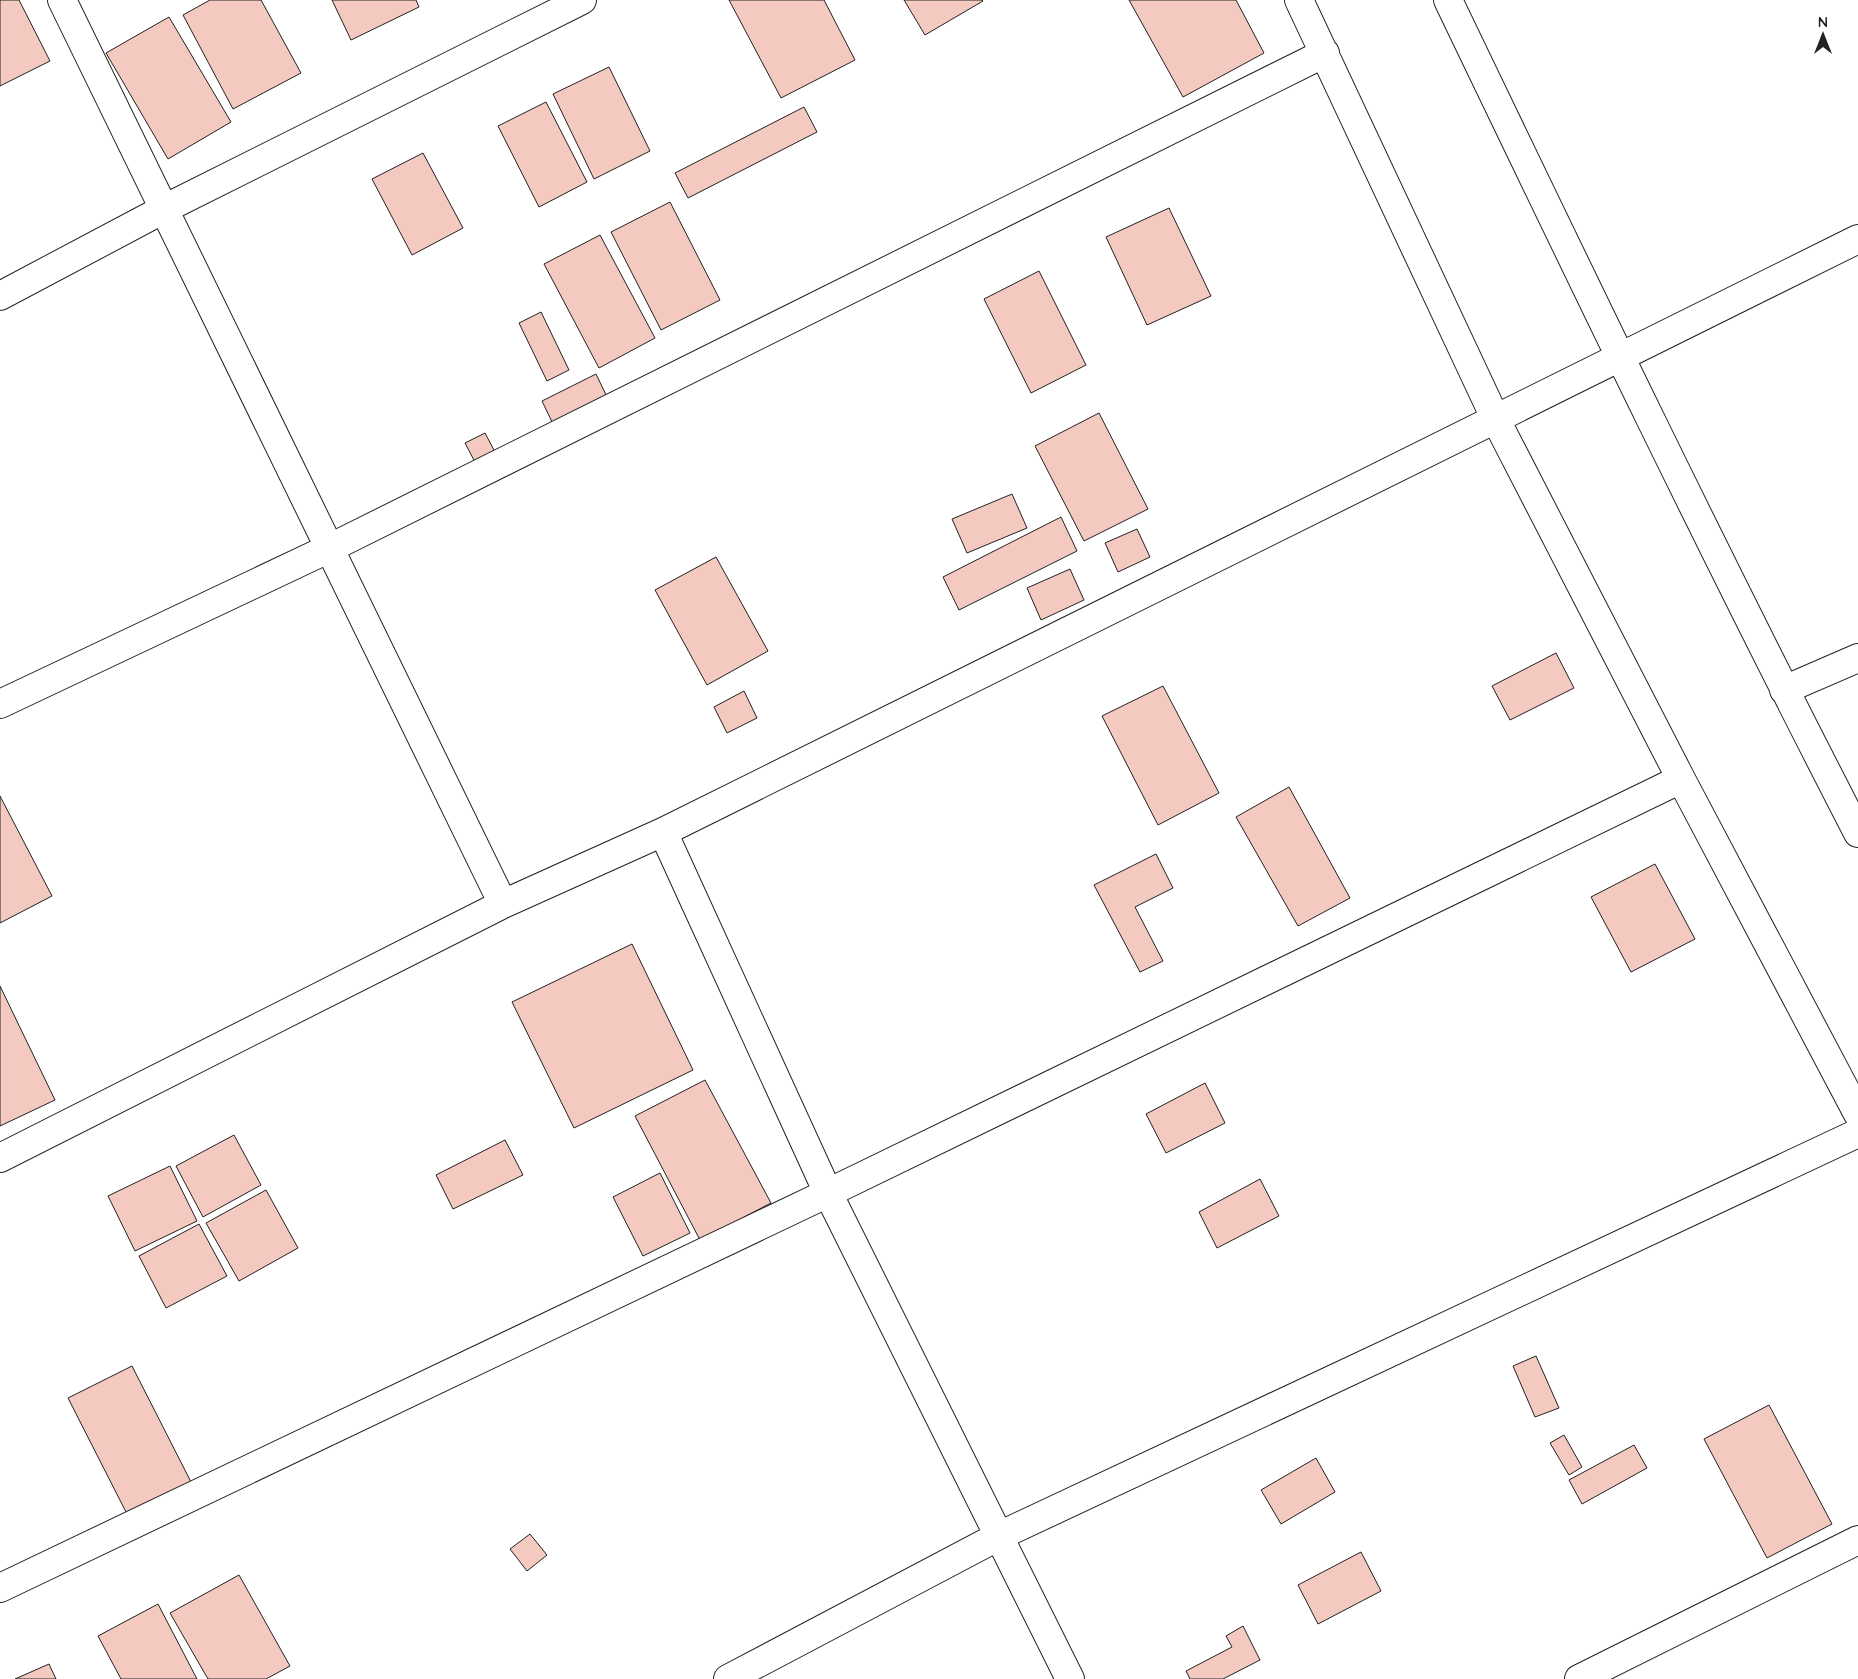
<svg xmlns="http://www.w3.org/2000/svg" width="1858" height="1679" font-family="Quicksand,sans-serif">
	<style>
		.building { fill: #f3c9c0; stroke: #222 }
		.lines { fill: none; stroke-linecap: round; stroke-linejoin: round }
		.minor-casing { stroke: #222; stroke-width: 30 }
		.minor { stroke: #fff; stroke-width: 28 }
	</style>
	<rect width="100%" height="100%" fill="#fff"/>
	<path class="building" d="M0 0H19L50 61 0 86Z
		M210 0H261L301 73 233 109 183 15Z
		M332 0H416L419 7 351 40Z
		M729 0H824L855 60 781 98Z
		M904 0H982L983 1 925 35Z
		M1129 0H1236L1264 53 1183 97Z
		M169 17 231 122 168 159 106 53Z
		M609 67 650 151 594 179 553 94Z
		M546 102 587 182 539 207 498 126Z
		M804 107 817 132 688 198 675 173Z
		M423 153 463 228 412 255 372 179Z
		M670 202 720 300 661 330 611 232Z
		M1169 208 1211 296 1147 325 1106 237Z
		M600 235 655 338 599 368 544 264Z
		M1039 271 1086 365 1031 393 984 299Z
		M541 312 569 370 547 381 519 323Z
		M596 374 608 399 554 426 542 401Z
		M1099 413 1148 509 1084 541 1035 446Z
		M485 433 496 454 476 464 465 443Z
		M1012 494 1027 528 967 553 952 519Z
		M1061 517 1077 551 959 610 943 577Z
		M1137 529 1150 557 1118 572 1105 543Z
		M716 557 768 651 707 685 655 590Z
		M1070 569 1084 600 1041 620 1027 588Z
		M1556 653 1574 688 1510 720 1492 686Z
		M1163 686 1219 793 1158 825 1102 716Z
		M744 691 757 718 727 733 714 707Z
		M1289 787 1350 898 1298 926 1236 817Z
		M0 796 52 896 0 923Z
		M1156 854 1173 888 1135 907 1163 961 1140 972 1094 885Z
		M1655 864 1695 939 1631 972 1591 897Z
		M632 944 693 1070 574 1128 512 1002Z
		M0 986 55 1100 0 1126Z
		M705 1080 771 1203 700 1240 635 1116Z
		M1205 1083 1225 1123 1166 1153 1146 1114Z
		M234 1135 261 1185 203 1217 176 1166Z
		M505 1140 523 1175 453 1209 436 1175Z
		M170 1166 197 1221 135 1251 108 1196Z
		M660 1173 690 1233 643 1256 613 1197Z
		M1260 1179 1279 1216 1217 1248 1199 1212Z
		M266 1190 298 1248 239 1281 206 1223Z
		M199 1224 227 1276 166 1308 139 1256Z
		M1536 1356 1559 1408 1535 1417 1513 1366Z
		M132 1366 191 1482 127 1514 68 1398Z
		M1769 1405 1832 1524 1767 1558 1704 1439Z
		M1564 1435 1582 1467 1569 1475 1550 1443Z
		M1634 1445 1647 1468 1582 1504 1569 1480Z
		M1316 1458 1335 1492 1281 1524 1261 1490Z
		M530 1534 547 1555 527 1571 510 1549Z
		M1361 1552 1381 1591 1318 1624 1298 1585Z
		M239 1575 290 1666 266 1679H208L170 1613Z
		M158 1604 197 1679H121L98 1636Z
		M1243 1626 1260 1660 1223 1679H1190L1186 1671 1232 1647 1226 1636Z
		M49 1664 56 1679H15Z"/>
	<g class="lines">
		<g class="minor-casing">
			<path id="minor" d="M62 0 503 904
				M1299 0 1496 420 1681 779 1858 1114
				M1448 0C1582 279 1716 558 1858 833
				M0 296 164 209 582 0
				M1784 690 1858 658
				M0 704 330 548 1325 53
				M663 832 828 1193 1070 1679
				M0 1158 503 904 663 832 1858 239
				M0 1588 828 1193 1681 779
				M728 1679 999 1536 1858 1133
				M1579 1679 1858 1540"/>
		</g>
		<use href="#minor" class="minor"/>
	</g>
	<g transform="translate(1823 35)" stroke="#ffffff" stroke-width="4" paint-order="stroke">
	<path d="M0-4L9 19L0 12L-9 19Z" fill="#222222"/>
	<text y="-8" font-size="14" font-weight="bold" text-anchor="middle" fill="#222222">N</text>
	</g>
</svg>
